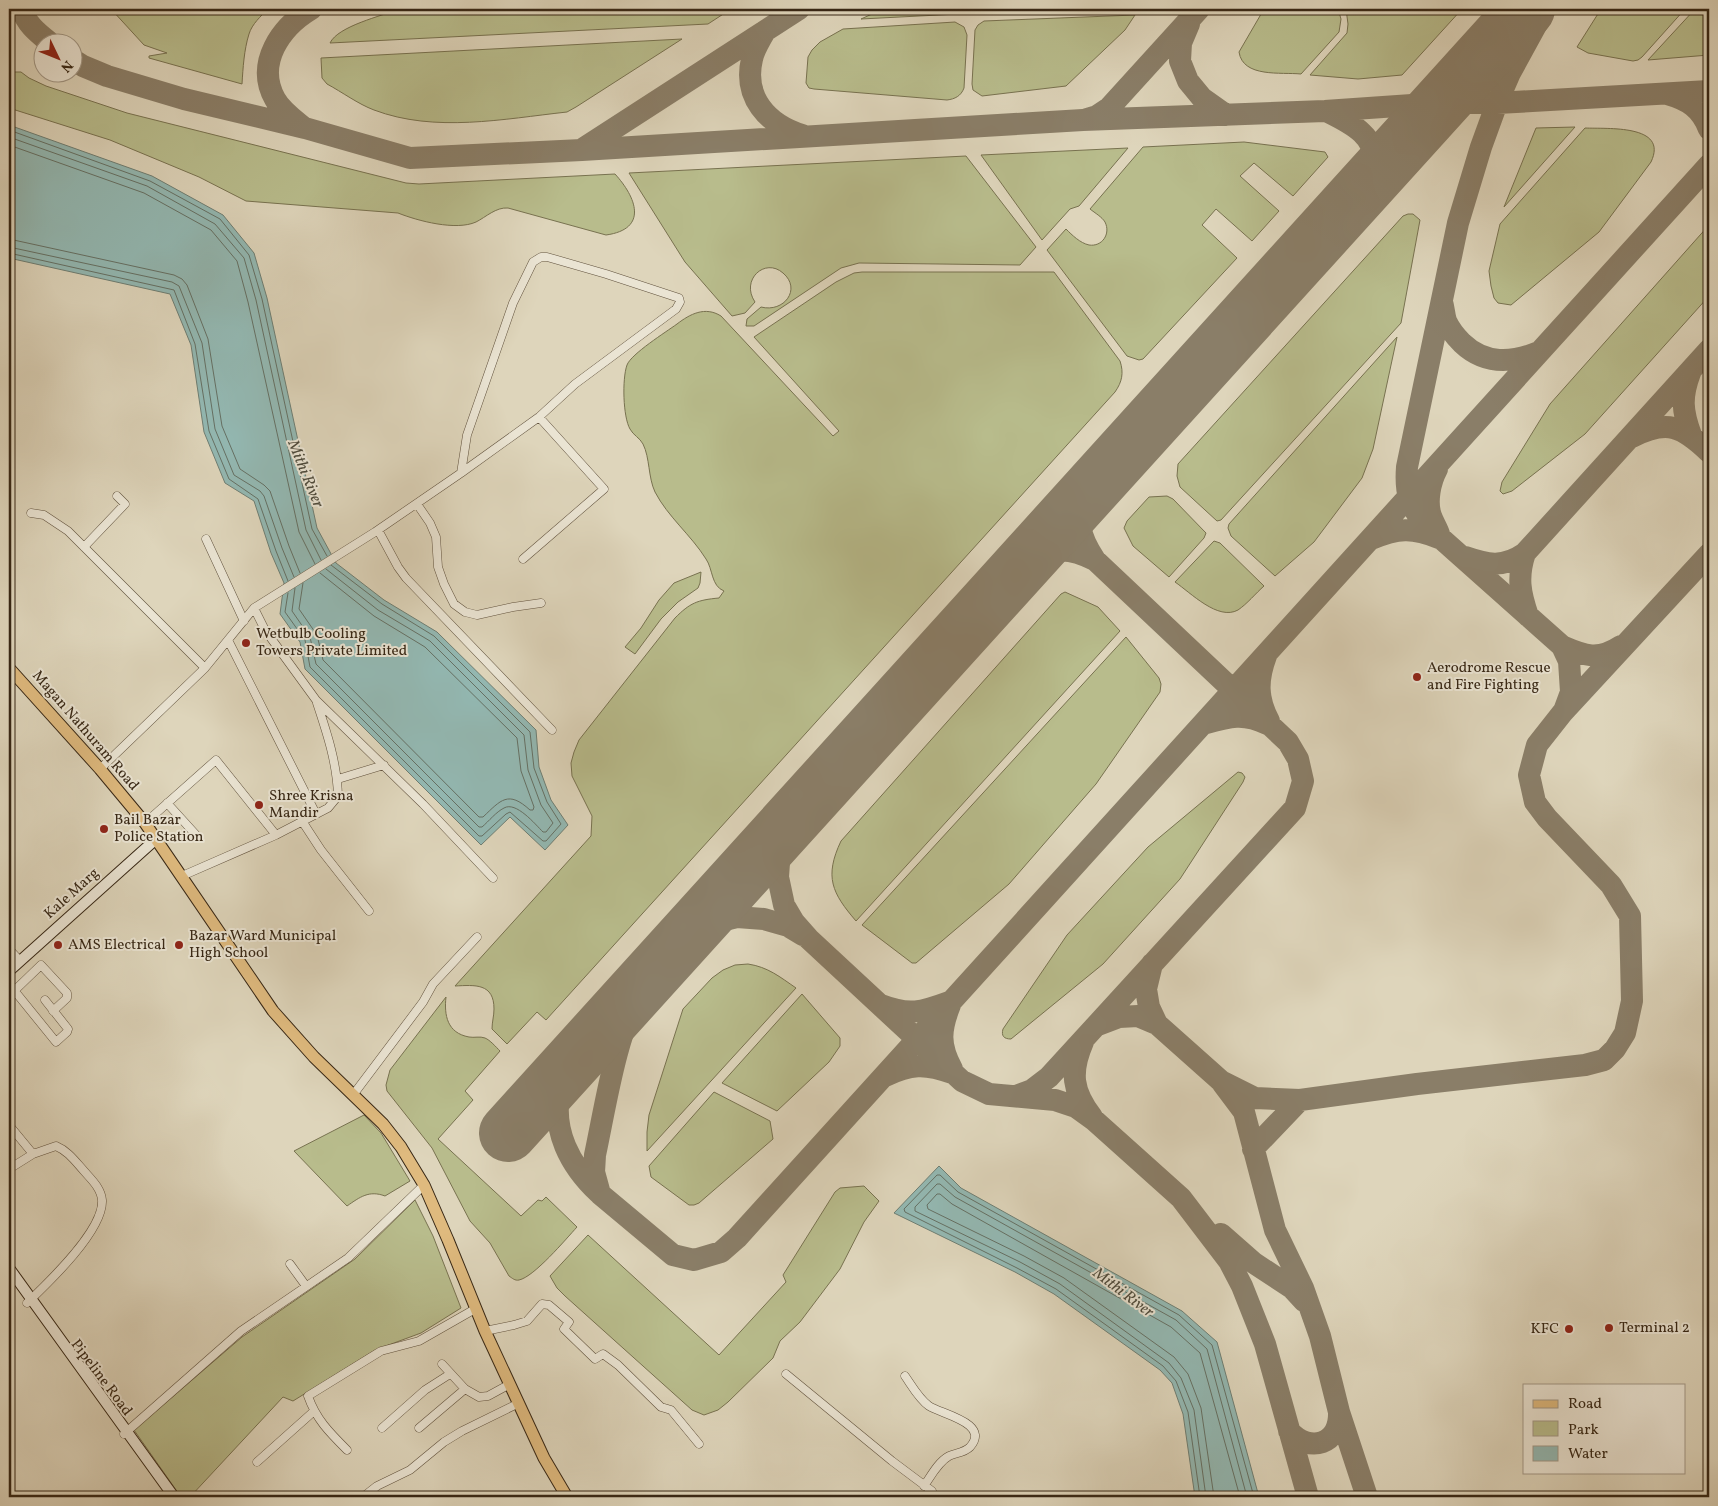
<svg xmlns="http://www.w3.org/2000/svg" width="1718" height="1506" font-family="Vollkorn,serif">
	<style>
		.green { fill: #b8bc8c; stroke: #787250 }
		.water { fill: #93b8b2; stroke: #6e7e73 }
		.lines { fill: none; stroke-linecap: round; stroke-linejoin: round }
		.shore { stroke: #657064; stroke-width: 1 }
		.taxiway { stroke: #8a7e68; stroke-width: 22 }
		.runway { stroke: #8a7e68; stroke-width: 58 }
		.street-casing { stroke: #61523e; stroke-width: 9 }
		.secondary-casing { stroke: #372715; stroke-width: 12 }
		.primary-casing { stroke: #372715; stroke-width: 13 }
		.street { stroke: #eae4d3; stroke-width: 8 }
		.secondary { stroke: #eae4d3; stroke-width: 10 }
		.primary { stroke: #dfba7e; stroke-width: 11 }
		.poi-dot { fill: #8f2418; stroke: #eae4d3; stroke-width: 2 }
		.labels { text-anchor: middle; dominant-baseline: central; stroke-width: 4; stroke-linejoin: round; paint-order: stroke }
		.poi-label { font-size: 15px; fill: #372715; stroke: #eae4d3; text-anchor: start }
		.street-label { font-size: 15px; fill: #372715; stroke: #eae4d3 }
		.water-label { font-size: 16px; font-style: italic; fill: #4e4b3c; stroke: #eae4d3 }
	</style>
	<rect width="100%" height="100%" fill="#ded5bb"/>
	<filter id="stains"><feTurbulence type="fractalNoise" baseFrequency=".004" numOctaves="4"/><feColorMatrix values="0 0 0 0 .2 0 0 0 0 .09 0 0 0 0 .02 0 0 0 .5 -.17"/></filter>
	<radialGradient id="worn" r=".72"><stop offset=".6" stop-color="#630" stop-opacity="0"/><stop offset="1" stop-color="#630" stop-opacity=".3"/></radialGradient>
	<path class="green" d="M111 9H268C261 16 252 24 249 34 244 50 243 68 242 84L149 58V56L167 53 144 45Z
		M399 9H731L708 24 330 43C338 26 382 16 399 9Z
		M883 9H966L958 14 861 19Z
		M982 9H1065L989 12Z
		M1264 9H1338L1341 19 1339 32 1301 74C1281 72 1243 78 1239 52Z
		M1346 9H1462L1402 75 1358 79 1310 75 1347 33 1348 24Z
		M1601 9H1685L1642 57 1638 60 1633 61 1588 53 1577 47Z
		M1695 9H1709V55L1648 60Z
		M1135 15 1125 30 1066 86 982 96 973 90 972 84 975 30 978 25 984 21Z
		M955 22 964 27 967 35 964 88C961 96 955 99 947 100L814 89 809 88 806 83 808 57 812 50 820 42 843 29Z
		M682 39 576 107 567 112C503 119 435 133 374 110 358 104 342 92 327 84L322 78 321 58Z
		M9 72H21L29 78 46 86 127 113 406 183 419 184 615 174C636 197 649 229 606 235L508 208C496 207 486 217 476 222 456 231 418 221 398 213L246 201 199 177 110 140 9 108Z
		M1575 127 1504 207 1536 128Z
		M1585 128C1607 129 1669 124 1651 162L1599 232 1511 305 1498 303 1494 298 1491 286 1489 271 1500 224Z
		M1244 142 1325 152 1328 157 1293 196 1254 163 1240 176 1279 211 1252 241 1216 209 1202 225 1237 258 1143 359 1139 360 1127 356 1047 250 1066 229C1072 235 1080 243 1089 245 1102 247 1111 234 1105 222 1102 217 1095 213 1090 209L1143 147Z
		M1128 148 1079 206 1070 209 1042 240 981 155Z
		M966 156 1036 247 1020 265 859 263 841 268 754 326H746L747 319 761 307C784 313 802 289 783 273 765 257 740 280 755 302L745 313 732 316 685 262 629 173Z
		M1408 214H1413L1420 220 1401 323 1221 520 1217 521 1180 487 1177 476 1178 464 1403 216Z
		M1709 225V296L1585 434 1512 491 1503 494 1500 491 1502 482 1550 404Z
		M862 272H1054L1120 361C1124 373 1122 382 1115 392L546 1020 537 1012 507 1044 492 1029C492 1022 494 1016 494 1009 494 983 475 985 455 986L591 836 592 816 572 776 571 763 574 752 579 740 675 618C690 603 697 600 719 598L724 591C711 586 713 569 706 559 691 535 668 517 655 492 648 477 650 458 643 444 640 438 633 435 630 429 623 417 622 379 627 365 631 354 666 332 677 324 690 314 705 306 721 316L833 436 839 431 754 337 836 282 854 273Z
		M1397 337 1373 449 1362 478 1314 542 1275 576 1231 536 1228 528 1229 524Z
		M1167 496 1173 499 1206 533 1204 538 1169 577 1133 546 1124 528 1127 521 1149 497Z
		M1214 541 1220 543 1264 586C1256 593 1247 604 1238 610 1218 621 1191 593 1175 582Z
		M701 572 700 583 698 588 678 602 661 619 635 654 625 647 641 628 659 600 674 583Z
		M1065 592 1098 607 1120 631 856 921C832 893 824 877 841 841L1061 594Z
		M1126 637 1159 678 1161 684 1160 692 1096 784 1009 884 916 963H912L862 925Z
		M1238 772 1242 773 1245 777 1243 782 1180 879 1103 964 1011 1039C1004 1039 1001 1036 1003 1029L1067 935 1113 885 1148 847Z
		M748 964C768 967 780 977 796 988L647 1151V1132L649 1115 683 1009 712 978 723 970 735 965Z
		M802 994 840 1038V1046L829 1062 777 1111 722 1083Z
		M446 997C444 1015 447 1033 469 1037 474 1038 480 1036 485 1038 490 1040 496 1047 500 1051L465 1091 473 1100 438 1139 521 1216 538 1200 542 1201 546 1197 577 1227C566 1239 534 1277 519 1280 515 1281 512 1278 509 1276L490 1243 470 1221 432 1148 387 1091 386 1085 390 1070Z
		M714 1092 770 1121 773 1139 699 1203 694 1205H689L651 1177 649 1166Z
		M364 1115 381 1133 410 1181 385 1196C369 1190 360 1197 347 1206L294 1151Z
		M864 1186 879 1201 864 1222 840 1269 800 1322 780 1341 773 1358 728 1402 718 1410 704 1415 692 1410 565 1296 557 1288 550 1276 588 1235 719 1355 786 1282 783 1275 835 1192 840 1188Z
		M415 1200 433 1236 461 1308 421 1333 375 1350 293 1401 283 1397 190 1497H181L134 1430 242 1337 355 1259Z"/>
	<path class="water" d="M9 125 152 176 223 215 254 253 267 298 317 528 336 563 384 600 437 632 536 730 539 767 551 800 568 825 545 850 510 817 481 845 305 669 300 642 280 614 284 583 271 553 254 501 225 483 204 432 191 345 170 294 9 258Z
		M939 1166 961 1188 1182 1311 1217 1342 1259 1497H1195L1183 1414 1172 1383 1160 1370 1054 1294 1015 1272 894 1213Z"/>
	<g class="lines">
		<path class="shore" d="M9 130 150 181 220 219 249 255 262 299 312 529 327 556
			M9 137 147 186 215 224 244 258 256 300 306 530 321 560
			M9 145 144 193 211 230 237 261 248 302 299 532 315 564
			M9 239 174 275 182 279 187 285 208 339 222 426 240 469 264 485 270 491 289 546 300 573
			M9 247 172 282 179 286 202 343 215 429 234 475 260 491 264 496 282 548 294 577
			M9 253 174 290 195 344 209 431 229 479 258 499 276 551 288 581
			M303 583 299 609 317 635 323 660 479 817H483C501 800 508 790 530 810H533L534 807 521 771 517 738 425 647 374 616 320 573
			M295 588 292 611 310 637 316 664 479 827H482C489 821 496 812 504 808 516 801 535 824 543 832H546L553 823 541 805 528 770 524 735 430 641 378 610 326 569
			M288 593 285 612 305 640 310 667 479 836H482L506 814 510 812 543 841H546L561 824 547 802 534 768 530 732 434 636 382 604 331 565
			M1200 1497 1188 1412 1176 1381 1163 1366 1056 1289 1017 1268 905 1212 904 1209 937 1175H940L958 1192 1179 1315 1212 1345 1254 1497
			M1206 1497 1194 1410 1181 1378 1169 1363 1060 1284 1020 1262 915 1211V1207L937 1184H940L955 1197 1176 1320 1207 1349 1247 1497
			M1214 1497 1201 1408 1188 1374 1174 1357 1064 1278 1024 1256 928 1209 927 1205 937 1194H940L952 1204 1171 1327 1200 1353 1240 1497"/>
		<path class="taxiway" d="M22 9C26 24 38 33 49 42
			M1545 9 1510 73 1497 103 1481 147 1458 223 1407 467C1405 493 1409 506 1426 525L1562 646 1569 661 1571 692 1564 711
			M1189 24 1181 43 1180 61 1188 81 1202 98 1226 115
			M765 31C761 39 754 49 752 59 743 97 767 124 802 135
			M72 59 83 66 107 76 184 99 305 128 410 158 582 150 1083 120 1325 111 1441 103H1497L1709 91
			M1667 94C1688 100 1701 108 1709 129
			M1326 111C1348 122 1380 136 1373 167 1371 173 1368 179 1366 185
			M1087 119 1097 116 1109 108 1199 9
			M302 126C292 118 281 110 275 99 255 63 281 27 311 9
			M584 148 799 9
			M1442 302C1444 308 1444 315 1446 321 1450 330 1456 337 1462 343 1485 365 1512 363 1539 352
			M1690 373C1681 397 1682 411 1691 435
			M1632 437C1667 419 1682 426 1709 452
			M1437 469C1430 482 1426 502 1431 516 1433 522 1437 528 1439 534
			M1371 539C1398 528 1412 527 1439 538
			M1525 553C1517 577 1520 593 1528 616
			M1465 557C1488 565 1503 568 1525 553L1709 350
			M1024 563C1054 549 1064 545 1095 560
			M1562 646C1585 656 1598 661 1621 646
			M1266 656C1257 680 1257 699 1269 721
			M1203 724C1228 717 1243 712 1267 724
			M797 814 780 848 778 877 784 905 794 922 809 939 962 1081 989 1094 1055 1100 1076 1107 1094 1120 1181 1198 1229 1261 1242 1286 1265 1344 1308 1497
			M683 939 708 924 737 917 764 919 788 926 803 935
			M1152 964 1146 989 1149 1007 1157 1024 1221 1081 1255 1098 1300 1100 1417 1084 1585 1065 1604 1060 1615 1049 1625 1033 1632 1001 1630 916 1611 885 1547 818 1535 802 1529 775 1537 745 1563 712 1709 554
			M642 986C615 1039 607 1098 595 1155L594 1172 600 1194 673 1255 694 1260 721 1252 737 1238 1709 165
			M881 1005C909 1016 922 1012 949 1002
			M950 1005C940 1030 939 1045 952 1069
			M1098 1025 1119 1017 1138 1016 1157 1024
			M1083 1042C1070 1072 1072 1091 1092 1117
			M571 1064C567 1072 562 1081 560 1089 551 1130 570 1166 599 1193
			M885 1076C910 1064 925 1063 952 1073
			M1223 1084 1244 1112 1275 1230 1303 1288 1320 1336 1339 1412 1367 1497
			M1016 1096 1032 1090 1049 1077 1295 808 1303 781 1298 759 1288 742 1095 560C1077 532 1076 521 1090 491
			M1253 1149 1300 1100
			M1221 1234 1254 1263 1292 1288 1304 1301
			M1289 1431C1310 1454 1340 1444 1339 1412"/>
		<path class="runway" d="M508 1133 1526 9"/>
		<g class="street-casing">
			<path id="street" d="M417 504 430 523 436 537 438 567 444 584 454 604 465 612 477 615 513 607 541 603
				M31 513 44 515 68 531 205 668
				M378 530 398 567 406 578 552 730
				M206 539 244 621
				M84 547 125 504 117 496
				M523 559 604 489 539 417
				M254 608 265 630 316 700 423 804 493 878
				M228 640 316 814
				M100 769 205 668 254 608 375 532 461 473 467 435 513 303 533 262 541 257H547L606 274 679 298 680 302 676 309 575 384 539 417 461 473
				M338 779 384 765
				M167 803 197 836
				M302 821 321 850 369 911
				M145 823 216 760 276 835
				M182 876 276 835 328 808 338 796C337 763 327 733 317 703
				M9 949 20 961
				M9 984 56 1042 67 1032 68 1029 45 1000
				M14 991 41 965 67 993V998L53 1011
				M353 1095 423 1002 433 984 477 937
				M9 1125 33 1154 56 1146C68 1151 75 1161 84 1171 91 1179 101 1188 102 1200 104 1230 48 1283 27 1303
				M9 1169 33 1154
				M290 1264 306 1286
				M485 1331 514 1325 527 1321 542 1304 549 1305 569 1322 564 1329 595 1359 603 1354 618 1365 661 1407 671 1410 699 1444
				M442 1364 465 1389 479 1397 488 1396 510 1384
				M786 1374 892 1461 932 1491 933 1497
				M905 1376C912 1386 919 1399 929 1406 941 1414 991 1423 970 1447 964 1453 955 1453 949 1456 938 1462 931 1476 924 1486
				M382 1428 425 1390 450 1374
				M419 1428 465 1389
				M124 1434 241 1331 348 1258 424 1185
				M347 1450C329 1432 316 1419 308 1396L381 1351 419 1341 475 1309
				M257 1462 313 1412
				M363 1497 377 1486 410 1470 444 1442 462 1431 519 1403"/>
		</g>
		<g class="secondary-casing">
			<path id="secondary" d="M9 971 156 839
				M9 1268 174 1497"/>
		</g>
		<g class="primary-casing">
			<path id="primary" d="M9 668 100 769 145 823 273 1011 314 1057 383 1124 401 1147 424 1185 448 1240 485 1331 544 1458 567 1497"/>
		</g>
		<use href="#street" class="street"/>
		<use href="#secondary" class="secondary"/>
		<use href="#primary" class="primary"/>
	</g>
	<g class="poi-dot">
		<circle cx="246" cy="643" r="5"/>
		<circle cx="1417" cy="677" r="5"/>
		<circle cx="259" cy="805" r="5"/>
		<circle cx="104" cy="829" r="5"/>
		<circle cx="58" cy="945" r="5"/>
		<circle cx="179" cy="945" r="5"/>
		<circle cx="1609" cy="1328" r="5"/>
		<circle cx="1569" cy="1329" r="5"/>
	</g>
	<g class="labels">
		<g class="poi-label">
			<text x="256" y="634">Wetbulb Cooling<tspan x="256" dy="17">Towers Private Limited</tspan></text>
			<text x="1427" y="668">Aerodrome Rescue<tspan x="1427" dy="17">and Fire Fighting</tspan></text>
			<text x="269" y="796">Shree Krisna<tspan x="269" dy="17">Mandir</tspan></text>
			<text x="114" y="820">Bail Bazar<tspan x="114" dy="17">Police Station</tspan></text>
			<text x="189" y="936">Bazar Ward Municipal<tspan x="189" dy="17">High School</tspan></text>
			<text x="68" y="945">AMS Electrical</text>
			<text x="1619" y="1328">Terminal 2</text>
			<text x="1559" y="1329" text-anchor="end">KFC</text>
		</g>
		<g class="street-label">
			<text transform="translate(85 731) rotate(49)">Magan Nathuram Road</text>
			<text transform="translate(72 894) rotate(-42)">Kale Marg</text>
			<text transform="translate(101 1378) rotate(53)">Pipeline Road</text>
		</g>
		<g class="water-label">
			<text transform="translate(305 474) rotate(68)">Mithi River</text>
			<text transform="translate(1123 1293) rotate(37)">Mithi River</text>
		</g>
	</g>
	<rect width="1718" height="1506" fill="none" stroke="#ded5bb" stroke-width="30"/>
	<rect x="10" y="10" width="1698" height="1486" fill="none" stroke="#372715" stroke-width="2.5"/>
	<rect x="15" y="15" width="1688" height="1476" fill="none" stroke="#372715"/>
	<rect x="1523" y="1384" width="162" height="90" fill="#eae4d3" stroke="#a29887"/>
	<rect x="1533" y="1400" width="25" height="8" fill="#dfba7e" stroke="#a29887"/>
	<text x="1568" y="1408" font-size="15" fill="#372715">Road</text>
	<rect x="1533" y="1421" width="25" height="15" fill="#b8bc8c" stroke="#a29887"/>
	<text x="1568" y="1434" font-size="15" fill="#372715">Park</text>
	<rect x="1533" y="1446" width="25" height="15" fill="#93b8b2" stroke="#a29887"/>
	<text x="1568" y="1458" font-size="15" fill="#372715">Water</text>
	<g transform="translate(58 58) rotate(133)"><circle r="24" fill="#eae4d3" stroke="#a29887"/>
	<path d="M0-4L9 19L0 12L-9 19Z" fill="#8f2418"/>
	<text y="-8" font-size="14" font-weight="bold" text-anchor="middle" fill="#372715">N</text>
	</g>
	<rect width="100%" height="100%" filter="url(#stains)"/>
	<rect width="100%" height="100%" fill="url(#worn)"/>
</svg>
